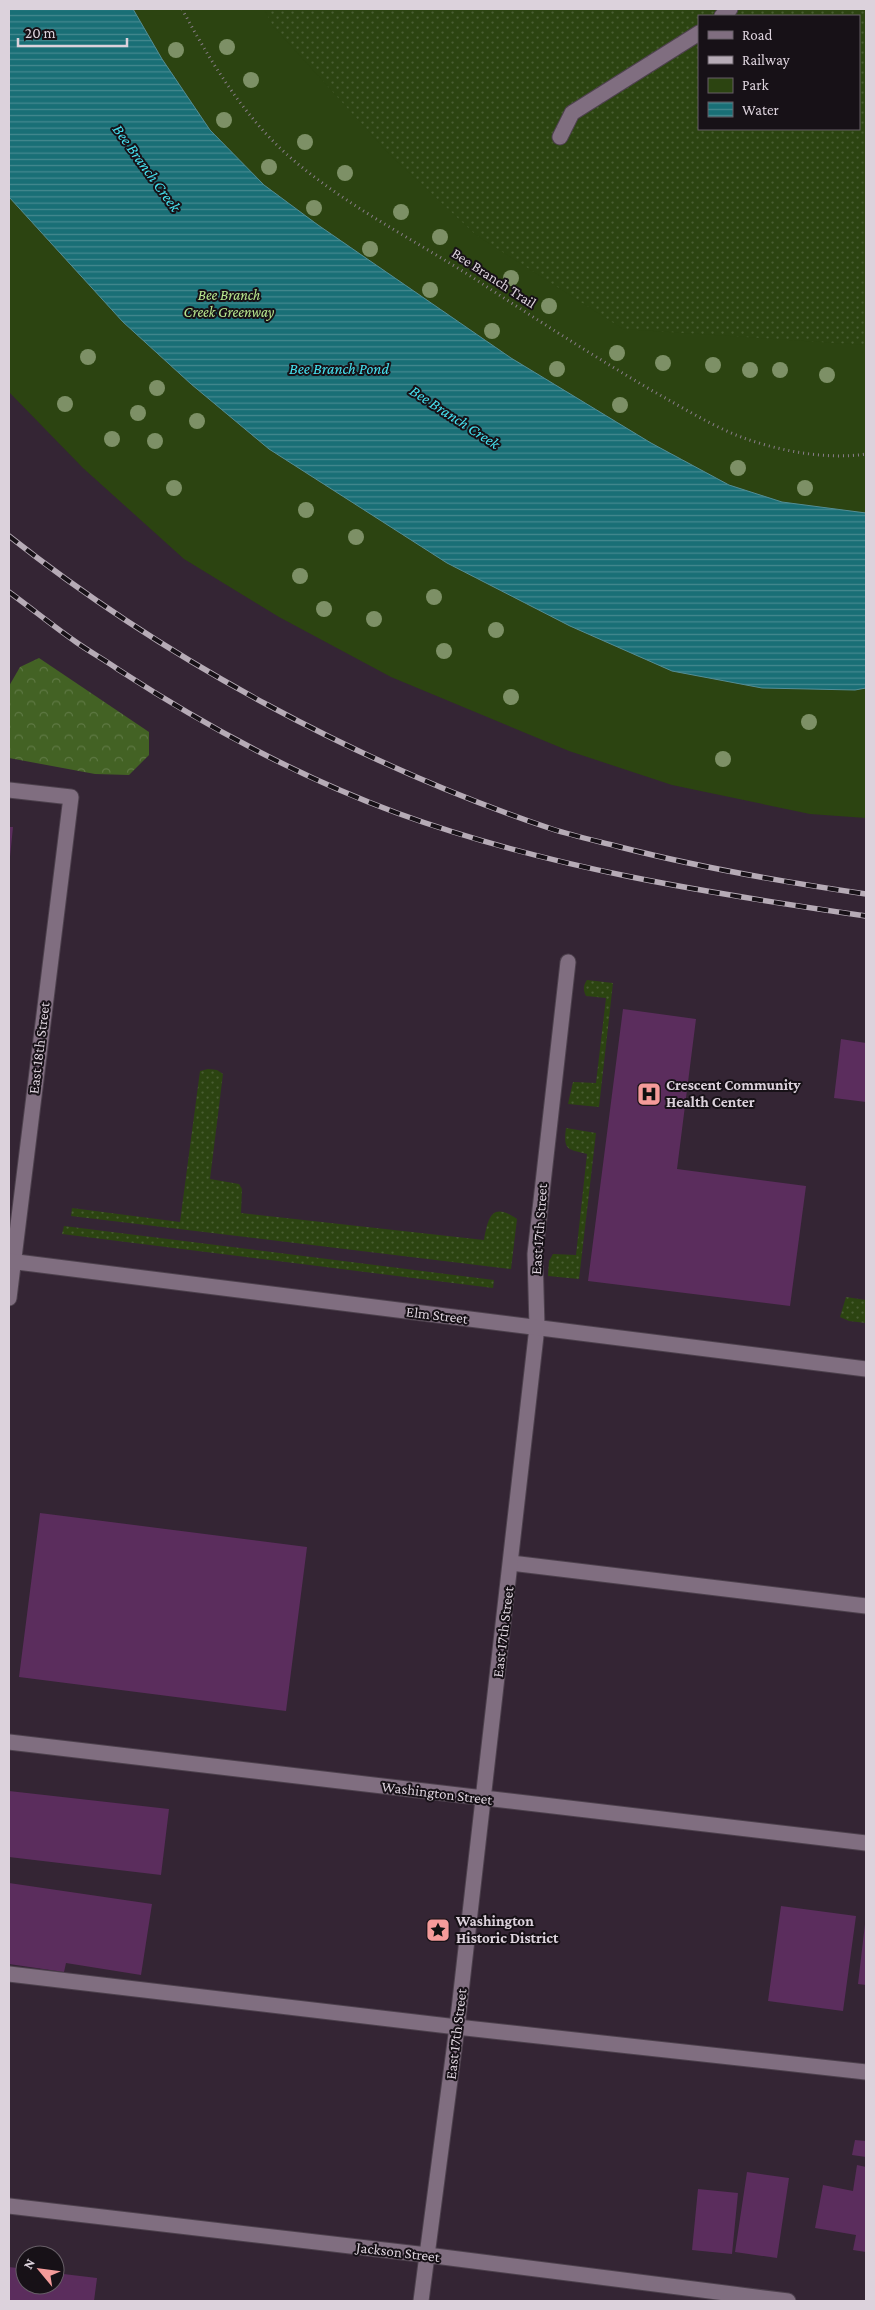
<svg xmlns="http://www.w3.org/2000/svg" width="875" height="2310" font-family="'Crimson Pro',serif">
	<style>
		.grass { fill: url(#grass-dots); fill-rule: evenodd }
		.forest { fill: url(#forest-crowns) }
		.green { fill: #2c4411 }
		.water { fill: url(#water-rules); stroke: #548d95 }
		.building { fill: #5b2d5d }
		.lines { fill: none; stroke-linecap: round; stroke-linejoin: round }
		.lane-casing { stroke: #4d414d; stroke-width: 17 }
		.street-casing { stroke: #4d414d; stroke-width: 17 }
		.secondary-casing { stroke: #4d414d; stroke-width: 17 }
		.path { stroke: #897d89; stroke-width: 3; stroke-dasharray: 1 4; stroke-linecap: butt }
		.lane { stroke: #806e80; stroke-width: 15 }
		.street { stroke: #806e80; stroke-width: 15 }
		.secondary { stroke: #806e80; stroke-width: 15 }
		.rail-casing { stroke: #b6abb6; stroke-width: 5.5 }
		.rail { stroke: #171117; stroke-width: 4; stroke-dasharray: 11; stroke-linecap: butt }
		.tree { fill: #7d9066 }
		.labels { text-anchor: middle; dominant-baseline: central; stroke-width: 4; stroke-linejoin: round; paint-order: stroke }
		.street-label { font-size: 15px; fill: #dcd2dc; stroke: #171117 }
		.park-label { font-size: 15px; font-style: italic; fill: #b8e78e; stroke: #171117 }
		.poi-label { font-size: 15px; font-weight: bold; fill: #dcd2dc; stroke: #171117; text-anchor: start }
		.water-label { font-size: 16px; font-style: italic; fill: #46e1ef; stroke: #171117 }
	</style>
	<defs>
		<pattern id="grass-dots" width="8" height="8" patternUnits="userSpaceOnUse" patternTransform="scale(1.25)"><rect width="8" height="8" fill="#2c4411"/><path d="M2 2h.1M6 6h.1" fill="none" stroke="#4a5e33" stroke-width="1.8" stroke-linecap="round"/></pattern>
		<pattern id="forest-crowns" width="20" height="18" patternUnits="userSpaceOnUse" patternTransform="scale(1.25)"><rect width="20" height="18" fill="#436224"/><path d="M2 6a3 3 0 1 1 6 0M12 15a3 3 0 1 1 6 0" fill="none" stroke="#5e7843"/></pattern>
		<pattern id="water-rules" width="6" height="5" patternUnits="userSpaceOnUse" patternTransform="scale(1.25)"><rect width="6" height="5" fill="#196f76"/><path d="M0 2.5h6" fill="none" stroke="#45898f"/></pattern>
	</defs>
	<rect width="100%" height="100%" fill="#342534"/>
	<path class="grass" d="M193 9H866V444L566 329ZM699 16H859V129H699Z
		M587 980 613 983 599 1107 568 1104 573 1082 596 1083 606 998 586 996C583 990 583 986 587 980Z
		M208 1069 217 1070 223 1074 210 1179 239 1184 242 1189 241 1213 484 1240C488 1219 491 1201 517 1219L511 1269 71 1216 72 1208 180 1222 200 1071Z
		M566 1128 596 1133 579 1279 548 1276 549 1261 553 1254 576 1255 587 1154C568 1149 563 1151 566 1128Z
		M64 1226 494 1280 493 1288 62 1234Z
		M846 1297 866 1300V1323L849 1321 840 1317Z"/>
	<path class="forest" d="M39 658 149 732V755L129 775 95 774 9 758V686L20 667Z"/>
	<path class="green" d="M9 9H264L273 26 389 154 476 235 623 329 866 345V818L810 814 672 785 569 751 391 677 279 617 184 559 83 468 9 392Z"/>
	<path class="water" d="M9 9H133L162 59 210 130 264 185 318 225 511 358 651 443 729 485 782 502 866 513V688L855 690 762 688 672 671 570 626 447 563 269 449 191 384 123 322 9 197Z"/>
	<path class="building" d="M9 827H13L10 857H9Z
		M623 1009 696 1019 677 1169 806 1186 790 1306 588 1281Z
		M841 1039 866 1043V1102L834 1098Z
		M40 1513 307 1547 286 1711 19 1677Z
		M9 1791 169 1809 161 1875 9 1857Z
		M9 1883 152 1904 141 1975 66 1963 64 1972 9 1964Z
		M781 1906 856 1916 843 2011 768 2001Z
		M865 1924H866V1985L858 1984Z
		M855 2140 866 2141V2157L852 2155Z
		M857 2165 866 2167V2252L853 2250 856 2235 815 2228 823 2185 853 2191Z
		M747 2172 789 2178 777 2258 735 2252Z
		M698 2189 738 2193 732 2254 692 2250Z
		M9 2267 25 2269V2285H55V2273L97 2278 94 2301H9Z"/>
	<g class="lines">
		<g class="lane-casing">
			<path id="lane" d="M722 16 730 9
				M560 137 572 113 699 33
				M511 1563 866 1606
				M9 1974 457 2027 866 2072"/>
		</g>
		<g class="street-casing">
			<path id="street" d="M9 790 71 797 9 1298
				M9 1742 866 1843
				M9 2206 427 2255 788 2301
				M421 2301 457 2027 537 1327 535 1254 568 962"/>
		</g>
		<g class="secondary-casing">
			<path id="secondary" d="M9 1261 866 1369"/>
		</g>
		<path class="path" d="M182 9C213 66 247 122 298 164 351 208 414 240 472 277 531 316 590 354 651 390 680 406 710 425 741 437 779 451 826 460 866 454"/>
		<use href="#lane" class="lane"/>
		<use href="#street" class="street"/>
		<use href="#secondary" class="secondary"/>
		<g class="rail-casing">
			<path id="rail" d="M9 536C166 660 361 765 552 829 574 836 597 841 620 847 702 868 783 882 866 894
				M9 592C31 608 53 626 76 642 90 652 105 660 119 670 207 727 299 777 397 813 548 868 708 893 866 916"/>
		</g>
		<use href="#rail" class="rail"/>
	</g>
	<g class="tree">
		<circle cx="227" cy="47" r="8"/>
		<circle cx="176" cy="50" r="8"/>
		<circle cx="251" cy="80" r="8"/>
		<circle cx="224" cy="120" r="8"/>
		<circle cx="305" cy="142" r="8"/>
		<circle cx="269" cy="167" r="8"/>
		<circle cx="345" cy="173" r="8"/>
		<circle cx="314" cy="208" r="8"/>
		<circle cx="401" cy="212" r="8"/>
		<circle cx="440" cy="237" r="8"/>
		<circle cx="370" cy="249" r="8"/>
		<circle cx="511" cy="278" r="8"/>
		<circle cx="430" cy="290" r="8"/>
		<circle cx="549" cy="306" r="8"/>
		<circle cx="492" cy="331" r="8"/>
		<circle cx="617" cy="353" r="8"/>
		<circle cx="88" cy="357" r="8"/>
		<circle cx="663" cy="363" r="8"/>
		<circle cx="713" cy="365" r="8"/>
		<circle cx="557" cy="369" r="8"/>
		<circle cx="750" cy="370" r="8"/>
		<circle cx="780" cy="370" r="8"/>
		<circle cx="827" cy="375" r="8"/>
		<circle cx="157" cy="388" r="8"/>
		<circle cx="65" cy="404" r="8"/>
		<circle cx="620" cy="405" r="8"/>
		<circle cx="138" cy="413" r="8"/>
		<circle cx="197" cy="421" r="8"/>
		<circle cx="112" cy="439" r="8"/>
		<circle cx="155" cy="441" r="8"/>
		<circle cx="738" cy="468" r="8"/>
		<circle cx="174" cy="488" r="8"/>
		<circle cx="805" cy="488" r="8"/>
		<circle cx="306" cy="510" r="8"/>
		<circle cx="356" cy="537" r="8"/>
		<circle cx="300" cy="576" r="8"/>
		<circle cx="434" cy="597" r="8"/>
		<circle cx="324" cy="609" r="8"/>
		<circle cx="374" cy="619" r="8"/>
		<circle cx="496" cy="630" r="8"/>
		<circle cx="444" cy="651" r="8"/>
		<circle cx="511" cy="697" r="8"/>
		<circle cx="809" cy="722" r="8"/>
		<circle cx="723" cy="759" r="8"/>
	</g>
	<defs>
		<g id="hospital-square" transform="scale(1.25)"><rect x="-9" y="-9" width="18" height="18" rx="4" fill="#f59b9a" stroke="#171117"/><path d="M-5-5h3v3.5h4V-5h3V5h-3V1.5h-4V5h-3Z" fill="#111"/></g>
		<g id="sight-square" transform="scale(1.25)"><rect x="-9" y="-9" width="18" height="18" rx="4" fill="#f59b9a" stroke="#171117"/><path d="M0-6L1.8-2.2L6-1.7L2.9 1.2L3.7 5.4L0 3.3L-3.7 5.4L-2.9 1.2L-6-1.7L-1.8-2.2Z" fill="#111"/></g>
	</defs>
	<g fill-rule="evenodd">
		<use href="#hospital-square" x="649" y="1094"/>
		<use href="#sight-square" x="438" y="1930"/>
	</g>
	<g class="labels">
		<g class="street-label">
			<text transform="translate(494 278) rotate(33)">Bee Branch Trail</text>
			<text transform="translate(39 1048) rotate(-83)">East 18th Street</text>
			<text transform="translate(539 1229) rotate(-86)">East 17th Street</text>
			<text transform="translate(437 1315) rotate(7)">Elm Street</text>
			<text transform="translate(503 1632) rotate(-83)">East 17th Street</text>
			<text transform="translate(437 1793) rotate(7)">Washington Street</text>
			<text transform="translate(456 2034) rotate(-83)">East 17th Street</text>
			<text transform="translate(398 2252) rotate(7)">Jackson Street</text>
		</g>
		<g class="park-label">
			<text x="229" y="295">Bee Branch<tspan x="229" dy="17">Creek Greenway</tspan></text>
		</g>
		<g class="poi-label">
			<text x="666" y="1085">Crescent Community<tspan x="666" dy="17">Health Center</tspan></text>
			<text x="456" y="1921">Washington<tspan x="456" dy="17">Historic District</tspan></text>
		</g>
		<g class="water-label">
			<text transform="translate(147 168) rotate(54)">Bee Branch Creek</text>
			<text x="339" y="368">Bee Branch Pond</text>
			<text transform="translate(455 417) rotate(33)">Bee Branch Creek</text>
		</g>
	</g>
	<rect width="875" height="2310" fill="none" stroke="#dcd2dc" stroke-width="20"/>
	<rect x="698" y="15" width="162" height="115" fill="#171117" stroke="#665e66"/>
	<rect x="708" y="31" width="25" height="8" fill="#806e80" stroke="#665e66"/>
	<text x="742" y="40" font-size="15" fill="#dcd2dc">Road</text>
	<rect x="708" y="56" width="25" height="8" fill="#b6abb6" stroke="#665e66"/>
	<text x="742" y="65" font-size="15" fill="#dcd2dc">Railway</text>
	<rect x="708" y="78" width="25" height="15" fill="#2c4411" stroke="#665e66"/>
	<text x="742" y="90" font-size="15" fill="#dcd2dc">Park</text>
	<rect x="708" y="102" width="25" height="15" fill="url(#water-rules)" stroke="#665e66"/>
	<text x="742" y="115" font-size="15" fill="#dcd2dc">Water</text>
	<g transform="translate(40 2270) rotate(299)"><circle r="24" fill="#171117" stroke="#665e66"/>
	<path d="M0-4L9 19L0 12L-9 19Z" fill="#f59b9a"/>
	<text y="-8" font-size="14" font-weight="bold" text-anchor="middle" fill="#dcd2dc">N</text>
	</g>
	<path d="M18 38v8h109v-8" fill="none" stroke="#dcd2dc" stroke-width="2.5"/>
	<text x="25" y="38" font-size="15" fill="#dcd2dc" stroke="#171117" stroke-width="4" paint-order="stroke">20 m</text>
</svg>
